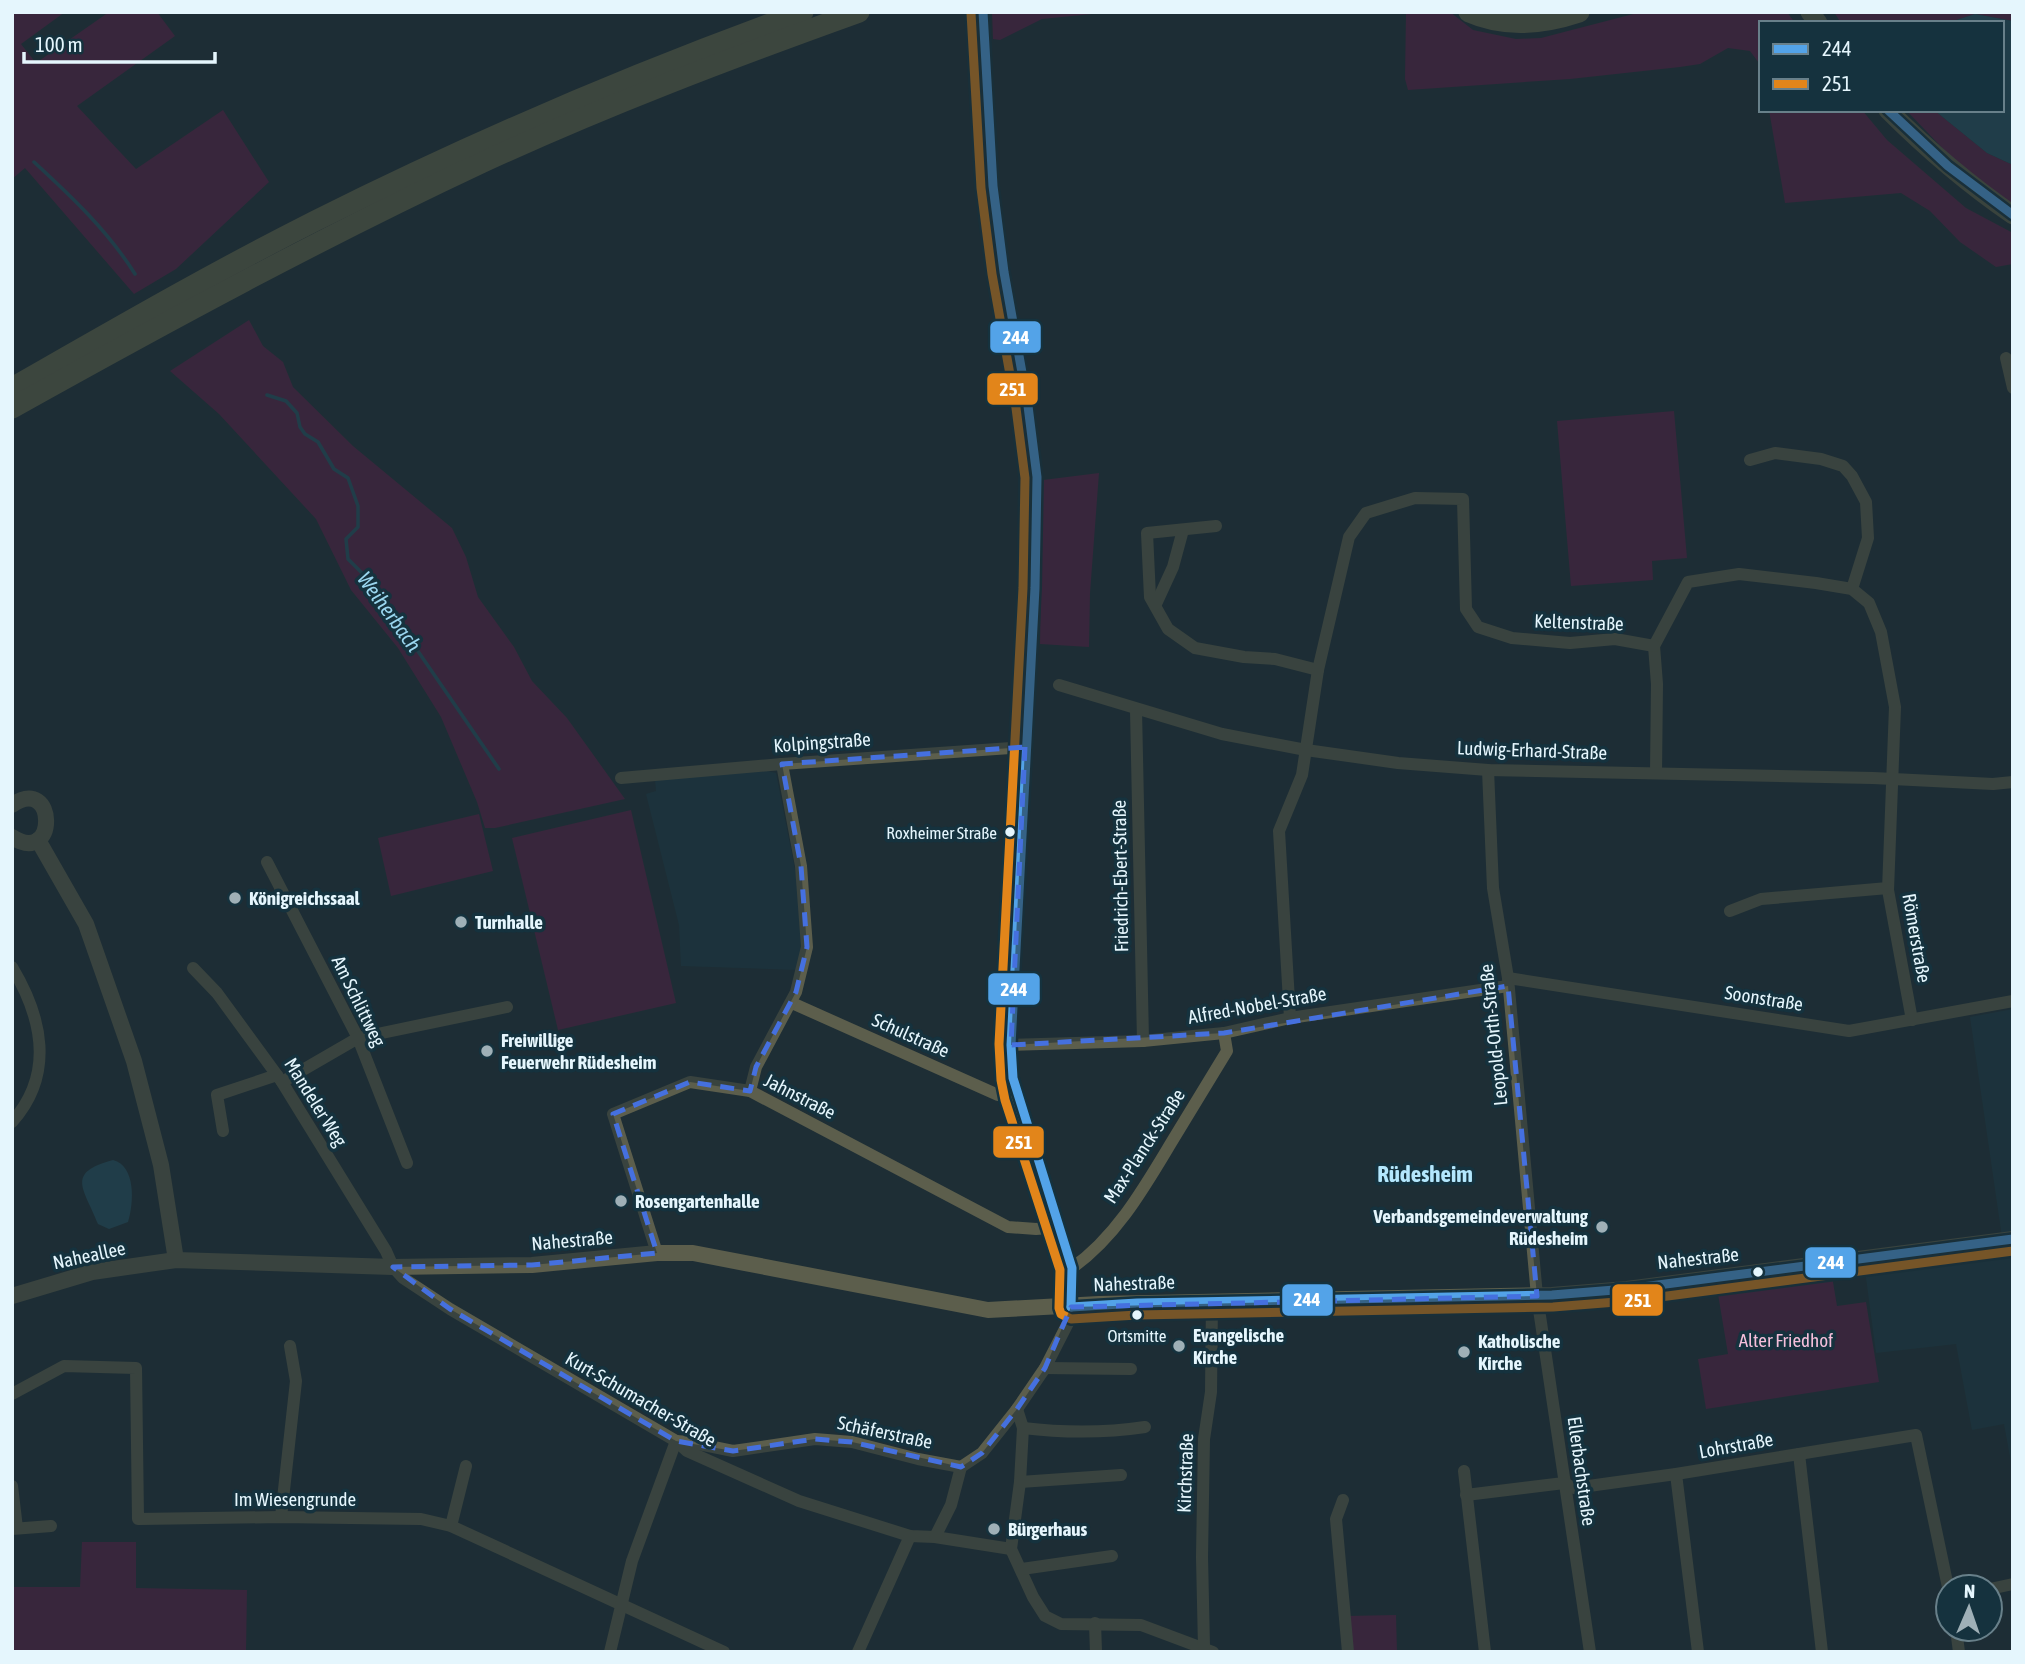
<svg xmlns="http://www.w3.org/2000/svg" width="2025" height="1664" font-family="'Asap Condensed',sans-serif">
  <style>
    .built { fill: #1b3945 }
    .green { fill: #591e45 }
    .water { fill: #255162 }
    .lines { fill: none; stroke-linecap: round; stroke-linejoin: round }
    .stream { stroke: #255162; stroke-width: 3.5 }
    .minor { stroke: #5c5e4c; stroke-width: 12 }
    .tertiary { stroke: #5c5e4c; stroke-width: 16 }
    .secondary { stroke: #5c5e48; stroke-width: 19 }
    .trunk { stroke: #63644a; stroke-width: 21 }
    .bus-1-casing { stroke: #15323e; stroke-width: 14 }
    .bus-2-casing { stroke: #15323e; stroke-width: 14 }
    .bus-1 { stroke: #53a3e8; stroke-width: 9 }
    .bus-2 { stroke: #e2851a; stroke-width: 9 }
    .marked { fill: none; stroke: #4570df; stroke-width: 5; stroke-dasharray: 14 9; stroke-linejoin: round }
    .bus-dot { fill: #e5f6fd; stroke: #15323e; stroke-width: 2.5 }
    .poi-dot { fill: #9fb0b7; stroke: #15323e; stroke-width: 2.5 }
    .labels { text-anchor: middle; stroke-width: 7; stroke-linejoin: round; paint-order: stroke }
    .bus-label { font-size: 17px; fill: #e5f6fd; stroke: #15323e; text-anchor: end }
    .street-label { font-size: 19px; fill: #e5f6fd; stroke: #15323e }
    .poi-label { font-size: 19px; font-weight: bold; fill: #e5f6fd; stroke: #15323e; text-anchor: start }
    .park-label { font-size: 19px; fill: #f5bfdb; stroke: #15323e }
    .water-label { font-size: 21px; font-style: italic; fill: #9ad6ef; stroke: #15323e }
    .quarter-label { font-size: 23px; font-weight: bold; fill: #b4e7fd; stroke: #15323e }
    .line-badge { stroke: #15323e; stroke-width: 2.5 }
    .badge-label { font-size: 19px; text-anchor: middle; font-weight: bold; fill: #fff }
  </style>
  <rect width="100%" height="100%" fill="#1e2e35"/>
  <!-- built -->
  <g class="built">
    <path d="M767,771L776,773L797,880L801,948L798,970L681,966L679,925L646,794L656,791L655,779Z"/>
    <path d="M2013,1009V1473L2004,1424L1972,1430L1956,1344L1876,1353L1865,1270L2004,1251L1970,1017Z"/>
  </g>
  <!-- green -->
  <g class="green">
    <path d="M12,12H65L21,44L36,63L109,12H157L175,36L77,106L136,169L223,110L269,182L176,269L134,294L25,168L12,179Z"/>
    <path d="M992,12H1112L1042,19L1000,40L993,39Z"/>
    <path d="M1406,12H1450L1473,30L1516,39L1541,38L1641,12H1787L1795,23H1761V71L1759,63L1750,51L1728,48L1700,64L1680,67L1570,79L1408,90L1405,79Z"/>
    <path d="M1834,12H2013V21L1975,14L1947,23H1841Z"/>
    <path d="M1769,110H1862L1887,140L1966,208L2013,233V264L1996,267L1960,242L1930,211L1901,193L1785,203Z"/>
    <path d="M1906,110H1934L1987,153L2013,165V206L1952,158Z"/>
    <path d="M249,320L263,346L283,362L293,387L353,446L452,528L466,557L478,597L514,647L532,681L567,718L625,799L495,828H485L477,802L441,717L398,648L351,590L316,519L219,414L170,371Z"/>
    <path d="M1674,411L1687,558L1652,561L1653,580L1571,586L1557,421Z"/>
    <path d="M1099,473L1090,593L1089,647L1040,644L1043,480Z"/>
    <path d="M631,810L676,1003L558,1030L512,838Z"/>
    <path d="M479,814L493,871L391,896L378,838Z"/>
    <path d="M1832,1276L1837,1306L1866,1302L1879,1382L1706,1409L1698,1359L1728,1354L1718,1294Z"/>
    <path d="M82,1542H136V1588L247,1590L246,1652H12V1587H80Z"/>
    <path d="M1396,1615L1397,1652H1348L1346,1616Z"/>
  </g>
  <!-- water -->
  <g class="water">
    <path d="M1975,14L2013,21V165L1987,153L1934,110H2002V23H1947Z"/>
    <path d="M113,1160C136,1166 134,1203 128,1222L109,1229L98,1224C84,1188 65,1173 113,1160Z"/>
  </g>
  <g class="lines">
    <!-- stream -->
    <g class="stream">
      <path d="M34,162C72,197 108,231 135,274"/>
      <path d="M267,395L286,401L297,413L300,427L305,434L318,442L334,469L348,478L358,506V527L346,539L348,559L369,580L499,769"/>
    </g>
    <!-- minor -->
    <g class="minor">
      <path d="M2006,358L2013,388"/>
      <path d="M1750,460L1775,453L1821,459L1843,466L1852,476L1866,502L1868,538L1852,589"/>
      <path d="M1216,526L1147,533L1150,597L1168,629L1195,648L1244,657L1275,659L1318,670"/>
      <path d="M1156,604L1173,567L1183,530"/>
      <path d="M1654,646L1688,582L1739,574L1816,583L1852,589L1869,603L1881,632L1895,707L1888,890L1912,1020"/>
      <path d="M1654,646L1657,684L1656,773"/>
      <path d="M1059,685L1222,734L1306,750L1398,763L1488,770L1873,778L1993,784L2013,782"/>
      <path d="M1136,710L1143,1041"/>
      <path d="M1488,770L1493,888L1508,978L1537,1296L1590,1652"/>
      <path d="M621,778L782,764L1025,747"/>
      <path d="M267,862L358,1038L407,1163"/>
      <path d="M1730,911L1761,899L1888,888"/>
      <path d="M12,967C42,1017 55,1074 12,1122"/>
      <path d="M193,968L217,993L282,1082L386,1251L393,1267L403,1278L450,1309L676,1441L687,1451L799,1501L910,1536L935,1537L1011,1549"/>
      <path d="M1508,978L1849,1031L2013,1001"/>
      <path d="M792,1003L998,1095L1017,1096"/>
      <path d="M1290,1018L1279,831L1302,775L1318,670L1349,537L1366,513L1415,498L1463,499L1466,609L1478,627L1512,638L1570,643L1615,639L1654,646"/>
      <path d="M1011,1045L1143,1041L1224,1033L1290,1018L1508,986"/>
      <path d="M282,1082L358,1038L507,1007"/>
      <path d="M750,1091L756,1067L796,992L807,947L801,866L782,764"/>
      <path d="M223,1131L217,1095L277,1075"/>
      <path d="M657,1253L613,1114L690,1082L750,1091L1008,1227L1036,1229L1059,1227"/>
      <path d="M1072,1268C1116,1237 1144,1188 1171,1143C1190,1112 1208,1082 1227,1051L1224,1033"/>
      <path d="M1045,1368L1131,1369"/>
      <path d="M12,1394L64,1366L136,1368L138,1519L281,1517L421,1519L451,1526L724,1652"/>
      <path d="M1017,1409L1023,1428L1020,1482L1011,1549L1033,1597L1045,1616L1061,1624L1141,1625L1213,1652"/>
      <path d="M1023,1428C1065,1433 1105,1433 1145,1427"/>
      <path d="M1799,1454L1822,1652"/>
      <path d="M1464,1471L1485,1652"/>
      <path d="M1676,1474L1698,1652"/>
      <path d="M1020,1482L1121,1475"/>
      <path d="M12,1486L17,1528"/>
      <path d="M1466,1495L1564,1483L1574,1488L1676,1474L1916,1435L1948,1587"/>
      <path d="M1343,1500L1336,1519L1348,1652"/>
      <path d="M281,1517L296,1381L290,1346"/>
      <path d="M451,1526L466,1466"/>
      <path d="M12,1529L51,1526"/>
      <path d="M935,1537L951,1505L961,1467L982,1453L1017,1409L1045,1368L1069,1321L1071,1307L1072,1268L1017,1096L1013,1078L1011,1045L1025,747L1035,588L1037,477L1028,406L1004,272L993,186L983,12"/>
      <path d="M1022,1569L1112,1556"/>
      <path d="M1990,1589L2013,1584"/>
      <path d="M1095,1623L1096,1652"/>
      <path d="M1956,1629L1959,1652"/>
      <path d="M1204,1647L1202,1557L1204,1439L1211,1392L1212,1301"/>
      <path d="M610,1652L632,1561L676,1441L689,1442L733,1451L815,1439L852,1442L918,1459L961,1467"/>
      <path d="M858,1652L910,1536"/>
    </g>
    <!-- tertiary -->
    <g class="tertiary">
      <path d="M12,805C57,774 58,867 12,837"/>
      <path d="M38,840L86,924L134,1061L161,1165L176,1260"/>
      <path d="M12,1296L92,1272L176,1260L393,1267L532,1265L657,1253H693L988,1310L1099,1304L1552,1295L1627,1289L2013,1239"/>
    </g>
    <!-- secondary -->
    <g class="secondary">
      <path d="M1810,12L1818,23"/>
      <path d="M1888,110C1927,149 1968,184 2013,215"/>
    </g>
    <!-- trunk -->
    <g class="trunk">
      <path d="M1469,12C1505,28 1543,24 1579,12"/>
      <path d="M12,388C112,331 212,273 315,221C473,142 636,72 803,12"/>
      <path d="M12,408C166,322 321,238 481,163C604,106 731,58 859,12"/>
    </g>
    <!-- bus-1 casing -->
    <g class="bus-1-casing">
      <g id="bus-1">
        <path d="M983,12L993,186L1004,272L1028,406L1037,477L1035,588L1011,1045L1013,1078L1072,1268L1071,1307"/>
        <path d="M1888,110L1948,166L2013,215"/>
        <path d="M1071,1307L1137,1303L1552,1295L1627,1289L2013,1239"/>
      </g>
    </g>
    <!-- bus-2 casing -->
    <g class="bus-2-casing">
      <path id="bus-2" d="M971,13L981,188L992,274L1016,408L1025,478L1023,588L999,1044L1001,1080L1005,1100L1060,1270L1059,1308L1061,1314L1071,1319L1137,1315L1553,1307L1629,1301L2013,1251"/>
    </g>
    <!-- bus-1 -->
    <use href="#bus-1" class="bus-1"/>
    <!-- bus-2 -->
    <use href="#bus-2" class="bus-2"/>
  </g>
  <!-- marked area -->
  <path d="M0 0H2025V1664H0ZM1025,747L1011,1045L1224,1033L1508,986L1537,1296L1071,1307L1045,1368L1017,1409L982,1453L961,1467L852,1442L815,1439L733,1451L676,1441L450,1309L393,1267L532,1265L657,1253L613,1114L690,1082L750,1091L756,1067L796,992L807,947L801,866L782,764Z" fill="#1e2e35" fill-opacity=".55" fill-rule="evenodd"/>
  <path class="marked" d="M1025,747L1011,1045L1224,1033L1508,986L1537,1296L1071,1307L1045,1368L1017,1409L982,1453L961,1467L852,1442L815,1439L733,1451L676,1441L450,1309L393,1267L532,1265L657,1253L613,1114L690,1082L750,1091L756,1067L796,992L807,947L801,866L782,764Z"/>
  <!-- markers -->
  <g class="bus-dot">
    <circle cx="1010" cy="832" r="6"/>
    <circle cx="1758" cy="1272" r="6"/>
    <circle cx="1137" cy="1315" r="6"/>
  </g>
  <g class="poi-dot">
    <circle cx="235" cy="898" r="7"/>
    <circle cx="461" cy="922" r="7"/>
    <circle cx="487" cy="1051" r="7"/>
    <circle cx="621" cy="1201" r="7"/>
    <circle cx="1602" cy="1227" r="7"/>
    <circle cx="1179" cy="1346" r="7"/>
    <circle cx="1464" cy="1352" r="7"/>
    <circle cx="994" cy="1529" r="7"/>
  </g>
  <g class="labels">
    <!-- bus labels -->
    <g class="bus-label">
      <text x="997" y="839">Roxheimer Straße</text>
      <text x="1137" y="1342" text-anchor="middle">Ortsmitte</text>
    </g>
    <!-- street labels -->
    <g class="street-label">
      <text transform="translate(1579 622) rotate(2)" y="7">Keltenstraße</text>
      <text transform="translate(822 742) rotate(-4)" y="7">Kolpingstraße</text>
      <text transform="translate(1532 750) rotate(2)" y="7">Ludwig-Erhard-Straße</text>
      <text transform="translate(1120 876) rotate(-91)" y="7">Friedrich-Ebert-Straße</text>
      <text transform="translate(1917 938) rotate(80)" y="7">Römerstraße</text>
      <text transform="translate(1764 998) rotate(9)" y="7">Soonstraße</text>
      <text transform="translate(359 1001) rotate(64)" y="7">Am Schlittweg</text>
      <text transform="translate(1257 1005) rotate(-10)" y="7">Alfred-Nobel-Straße</text>
      <text transform="translate(911 1035) rotate(24)" y="7">Schulstraße</text>
      <text transform="translate(1493 1035) rotate(-96)" y="7">Leopold-Orth-Straße</text>
      <text transform="translate(800 1096) rotate(27)" y="7">Jahnstraße</text>
      <text transform="translate(316 1102) rotate(58)" y="7">Mandeler Weg</text>
      <text transform="translate(1144 1146) rotate(-57)" y="7">Max-Planck-Straße</text>
      <text transform="translate(572 1240) rotate(-5)" y="7">Nahestraße</text>
      <text transform="translate(89 1255) rotate(-12)" y="7">Naheallee</text>
      <text transform="translate(1698 1258) rotate(-6)" y="7">Nahestraße</text>
      <text transform="translate(1134 1283) rotate(-2)" y="7">Nahestraße</text>
      <text transform="translate(641 1399) rotate(30)" y="7">Kurt-Schumacher-Straße</text>
      <text transform="translate(885 1432) rotate(12)" y="7">Schäferstraße</text>
      <text transform="translate(1736 1445) rotate(-10)" y="7">Lohrstraße</text>
      <text transform="translate(1582 1471) rotate(82)" y="7">Ellerbachstraße</text>
      <text transform="translate(1185 1473) rotate(-88)" y="7">Kirchstraße</text>
      <text x="295" y="1506">Im Wiesengrunde</text>
    </g>
    <!-- poi labels -->
    <g class="poi-label">
      <text x="249" y="905">Königreichssaal</text>
      <text x="475" y="929">Turnhalle</text>
      <text x="501" y="1047">Freiwillige<tspan x="501" dy="22">Feuerwehr Rüdesheim</tspan></text>
      <text x="635" y="1208">Rosengartenhalle</text>
      <text x="1588" y="1223" text-anchor="end">Verbandsgemeindeverwaltung<tspan x="1588" dy="22">Rüdesheim</tspan></text>
      <text x="1193" y="1342">Evangelische<tspan x="1193" dy="22">Kirche</tspan></text>
      <text x="1478" y="1348">Katholische<tspan x="1478" dy="22">Kirche</tspan></text>
      <text x="1008" y="1536">Bürgerhaus</text>
    </g>
    <!-- park labels -->
    <g class="park-label">
      <text x="1786" y="1347">Alter Friedhof</text>
    </g>
    <!-- water labels -->
    <g class="water-label">
      <text transform="translate(389 612) rotate(54)" y="7">Weiherbach</text>
    </g>
    <!-- quarter labels -->
    <g class="quarter-label">
      <text x="1425" y="1182">Rüdesheim</text>
    </g>
  </g>
  <g class="line-badge">
    <rect x="989" y="320" width="53" height="34" rx="7" fill="#53a3e8"/>
    <rect x="986" y="372" width="53" height="34" rx="7" fill="#e2851a"/>
    <rect x="987" y="972" width="54" height="34" rx="7" fill="#53a3e8"/>
    <rect x="992" y="1125" width="53" height="34" rx="7" fill="#e2851a"/>
    <rect x="1804" y="1246" width="53" height="33" rx="7" fill="#53a3e8"/>
    <rect x="1281" y="1283" width="53" height="34" rx="7" fill="#53a3e8"/>
    <rect x="1611" y="1283" width="53" height="34" rx="7" fill="#e2851a"/>
  </g>
  <g class="badge-label">
    <text x="1016" y="344">244</text>
    <text x="1013" y="396">251</text>
    <text x="1014" y="996">244</text>
    <text x="1019" y="1149">251</text>
    <text x="1831" y="1269">244</text>
    <text x="1307" y="1306">244</text>
    <text x="1638" y="1307">251</text>
  </g>
  <!-- border -->
  <rect width="2025" height="1664" fill="none" stroke="#e5f6fd" stroke-width="28"/>
  <!-- legend -->
  <rect x="1759" y="21" width="245" height="91" fill="#15323e" stroke="#68808a" stroke-width="2"/>
  <rect x="1773" y="44" width="35" height="10" fill="#53a3e8" stroke="#68808a" stroke-width="2"/>
  <text x="1822" y="56" font-size="21" fill="#e5f6fd">244</text>
  <rect x="1773" y="79" width="35" height="10" fill="#e2851a" stroke="#68808a" stroke-width="2"/>
  <text x="1822" y="91" font-size="21" fill="#e5f6fd">251</text>
  <!-- north arrow -->
  <g transform="translate(1969 1608) rotate(2)"><circle r="33" fill="#15323e" stroke="#68808a" stroke-width="2"/>
  <path d="M0-5L12 26L0 18L-12 26Z" fill="#9fb0b7"/>
  <text y="-10" font-size="19" font-weight="bold" text-anchor="middle" fill="#e5f6fd">N</text>
  </g>
  <!-- scale -->
  <path d="M24 52v10h191v-10" fill="none" stroke="#e5f6fd" stroke-width="3.5"/>
  <text x="35" y="52" font-size="21" fill="#e5f6fd" stroke="#15323e" stroke-width="5" paint-order="stroke">100 m</text>
</svg>
